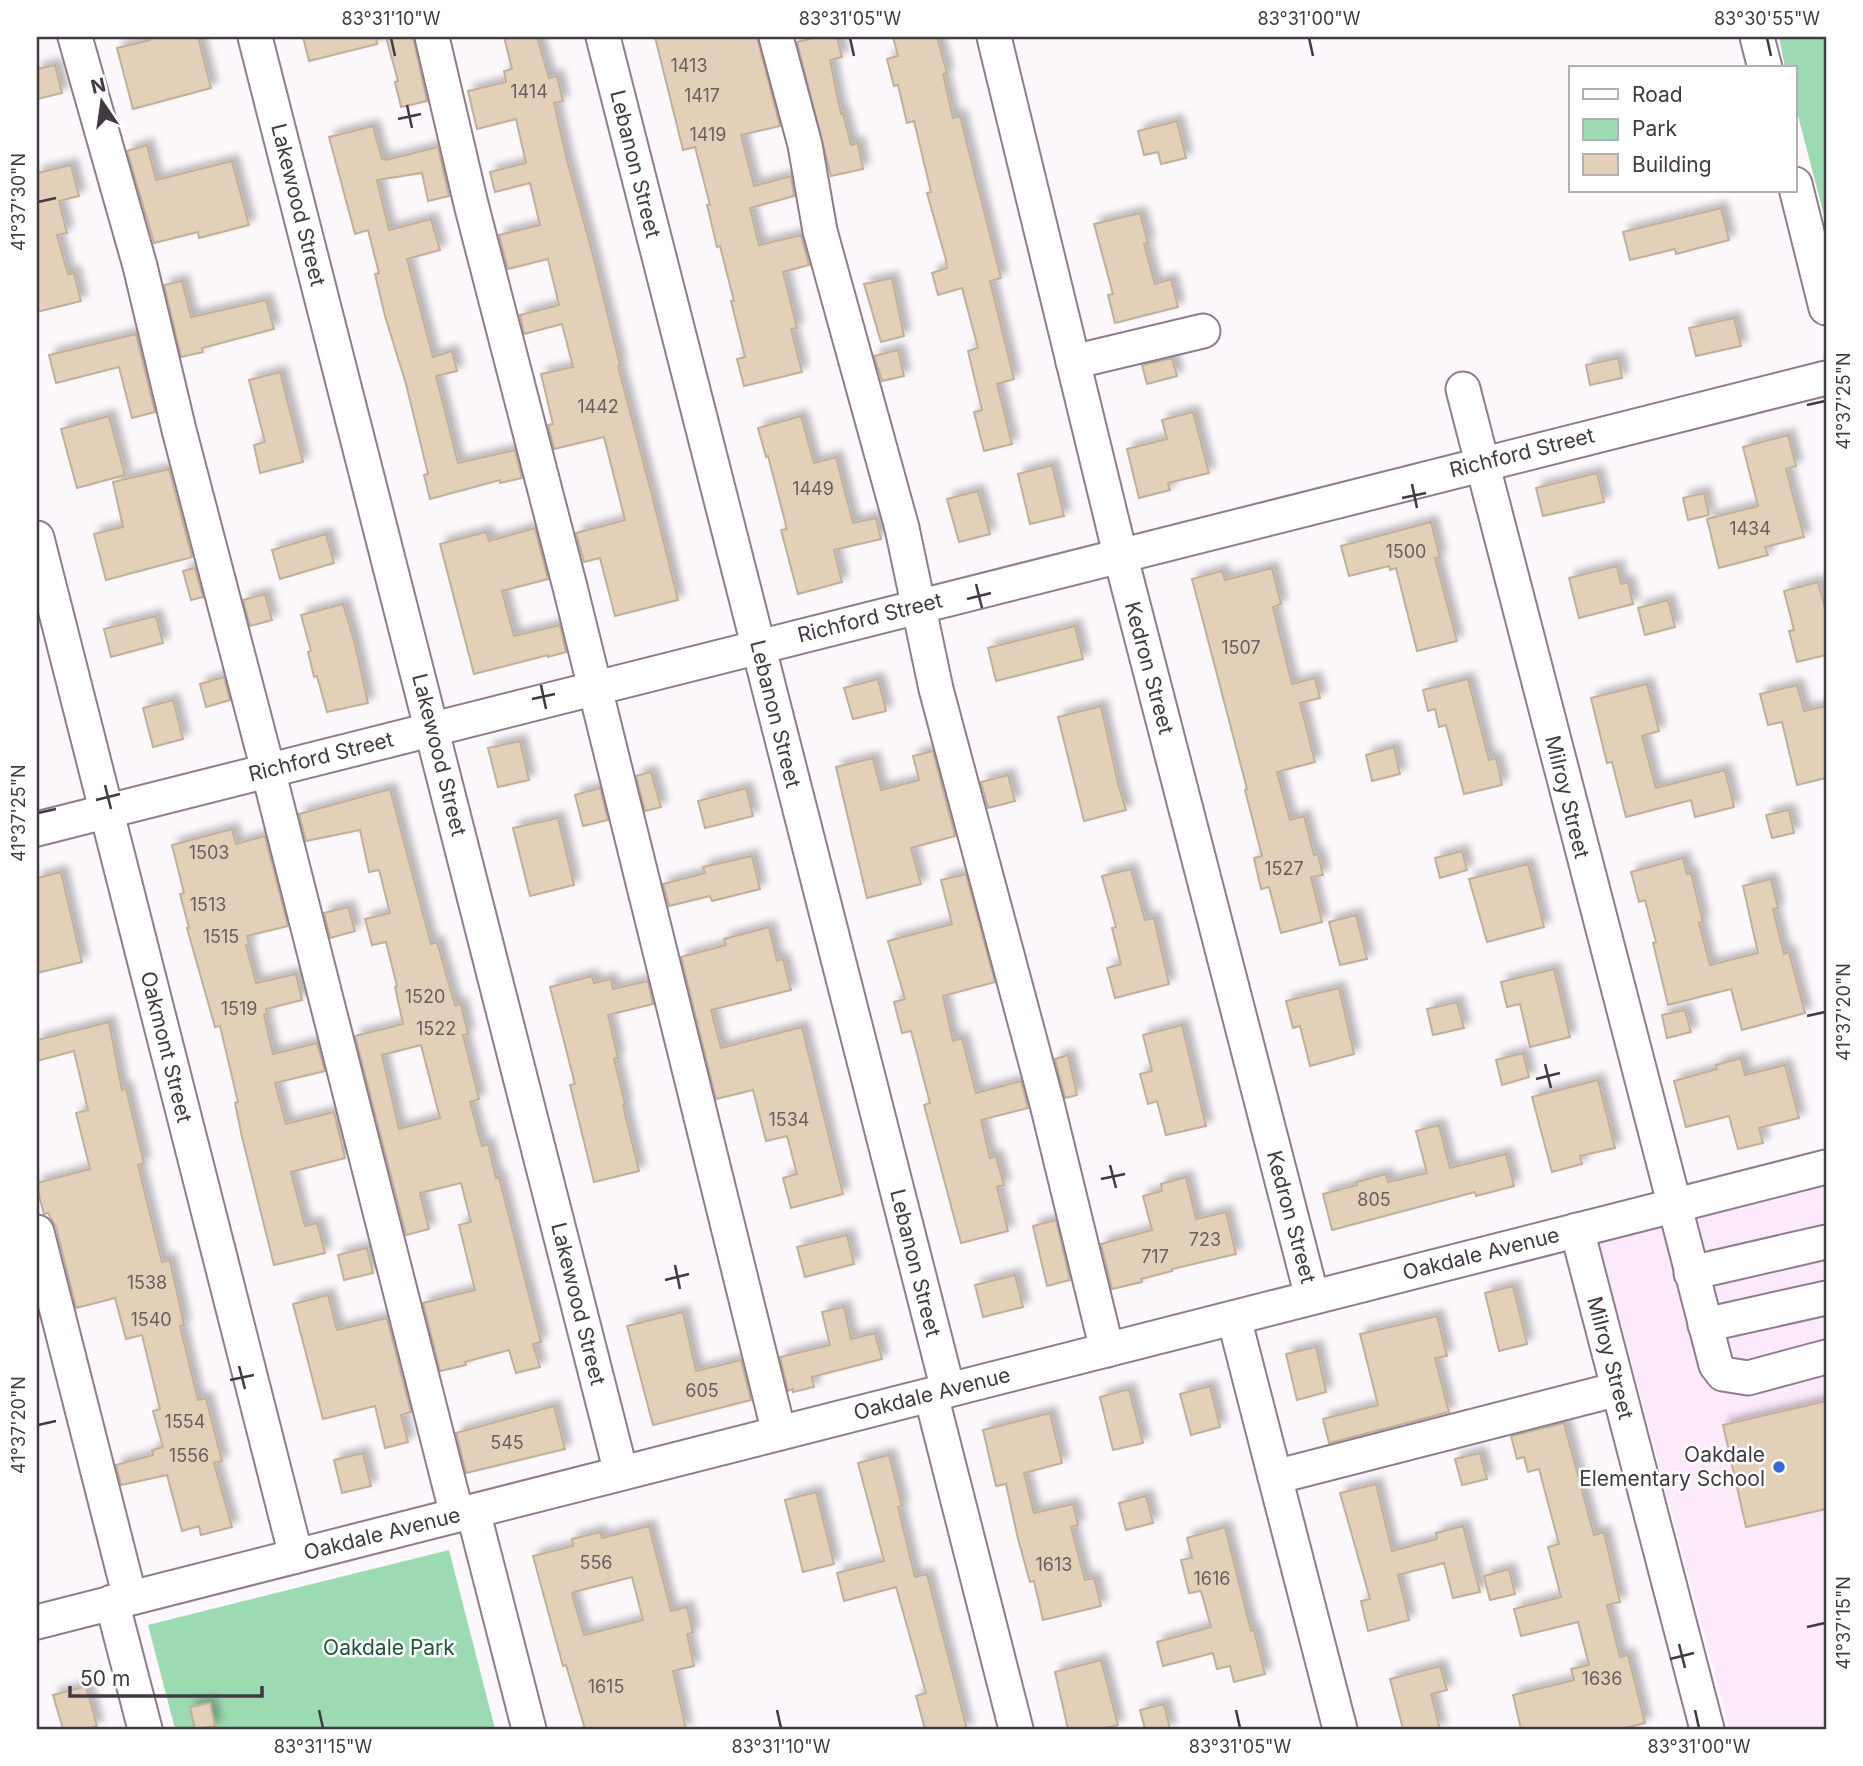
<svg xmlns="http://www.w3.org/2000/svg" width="1863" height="1766" font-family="Inter,sans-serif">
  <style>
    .built { fill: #fceafb }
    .green { fill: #9cdab2 }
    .building { fill: #e2d0b8; stroke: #c1af98; stroke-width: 2; fill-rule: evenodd; filter: url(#shadow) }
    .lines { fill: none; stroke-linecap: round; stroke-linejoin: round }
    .minor-casing { stroke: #907b8f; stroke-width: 37 }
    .minor { stroke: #fff; stroke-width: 33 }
    .ticks { fill: none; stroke: #423942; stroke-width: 2.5 }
    .poi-dot { fill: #366bda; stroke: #fff; stroke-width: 2.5 }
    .labels { text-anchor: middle; stroke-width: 5; stroke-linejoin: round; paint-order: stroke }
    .number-label { font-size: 18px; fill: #6a5f60 }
    .street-label { font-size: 21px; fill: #423942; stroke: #fff }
    .poi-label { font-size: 21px; fill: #423942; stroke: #fff; text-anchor: end }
    .park-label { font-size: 21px; fill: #1f5738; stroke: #fff }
    .neatline { fill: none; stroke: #423942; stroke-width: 2.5 }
    .ticks-label { font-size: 18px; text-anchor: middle; fill: #423942 }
  </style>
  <defs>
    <filter id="shadow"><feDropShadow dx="6" dy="-6" stdDeviation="3.5" flood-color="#0004"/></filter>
  </defs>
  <rect width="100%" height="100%" fill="#fcf8fc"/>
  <!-- built -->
  <path class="built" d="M1826,1182V1729H1730L1598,1238Z"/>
  <!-- green -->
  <g class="green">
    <path d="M1779,37H1826V223L1795,104V68H1785Z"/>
    <path d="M449,1550L495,1729H175L148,1625Z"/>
  </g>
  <!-- building -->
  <g class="building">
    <path d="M149,37H198L211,88L133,109L117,48L150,40Z"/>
    <path d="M303,37H376L377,44L309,61Z"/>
    <path d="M386,37H413L427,101L401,107L395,82L398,81Z"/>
    <path d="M504,37H537L549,78L557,76L563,101L554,103L567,160L593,255L620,365L618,366L652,495L678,600L615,616L600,558L584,562L576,533L625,520L604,437L554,449L548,425L553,424L541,374L573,367L562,324L524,334L520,315L559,305L548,259L508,269L505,259L499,235L540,225L530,183L495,192L490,172L526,163L516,119L477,129L468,91L506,82L504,71L512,69Z"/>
    <path d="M655,37H757L780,126L741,135L754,186L791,176L794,196L750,208L759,245L801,235L809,265L783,272L797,328L791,329L802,372L744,386L737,359L745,357L731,301H734L720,246L717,247L707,205H710L695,147L683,150Z"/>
    <path d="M818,37H837L842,57L830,60L841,114L843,113L851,145L858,143L863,169L831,176L797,42Z"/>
    <path d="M893,37H937L947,73L943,74L953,118L960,116L1001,278L990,281L1014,379L997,384L1012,444L984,451L974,412L982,410L968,351L978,348L962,288L938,295L932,273L947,268L946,260L927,193L931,192L914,121L907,123L898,85L894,86L887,59L898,56Z"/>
    <path d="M55,65L62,93L37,99V69Z"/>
    <path d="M1177,121L1186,158L1161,164L1158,152L1144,155L1138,131Z"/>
    <path d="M373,126L382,159L386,158V160L438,147L449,196L428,201L422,173L377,180L389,230L431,219L440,250L407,259L433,357L452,351L457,371L436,376L458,463L515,450L522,478L500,483V480L430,499L424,475L428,474L406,384L385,316L375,274L379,273L368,230L355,234L329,137Z"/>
    <path d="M147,145L156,180L232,161L249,225L199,238L198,232L154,243L127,151Z"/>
    <path d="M71,165L79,196L59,201L67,233L57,235L68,274L74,273L81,301L37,312V173Z"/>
    <path d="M1721,208L1729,240L1676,254L1675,249L1630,260L1623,232Z"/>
    <path d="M1140,213L1148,243L1144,244L1155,284L1171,279L1178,307L1115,323L1108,295L1113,294L1094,224Z"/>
    <path d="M892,278L904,336L881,342L864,284Z"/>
    <path d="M182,281L191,317L266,300L274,329L202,348L203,352L181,357L164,285Z"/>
    <path d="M1734,318L1741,346L1696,356L1689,328Z"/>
    <path d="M136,334L155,412L132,418L119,367L56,383L49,355Z"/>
    <path d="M898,350L904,376L882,381L874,356Z"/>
    <path d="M1172,358L1177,376L1147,384L1142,365Z"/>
    <path d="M1618,358L1622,378L1590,385L1586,365Z"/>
    <path d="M280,372L303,462L260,473L254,445L265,442L249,380Z"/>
    <path d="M1193,412L1209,473L1168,483L1170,490L1139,498L1127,449L1167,439L1162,420Z"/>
    <path d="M109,416L125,475L77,488L61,429Z"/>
    <path d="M801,416L814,463L836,457L853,523L876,518L881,539L834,550L842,582L798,594L781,530L787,529L768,456L766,457L758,428Z"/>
    <path d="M1788,435L1796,466L1786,469L1804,537L1765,547L1768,555L1719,568L1707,519L1758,506L1743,447Z"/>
    <path d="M1052,465L1064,516L1030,524L1018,474Z"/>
    <path d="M169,469L192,557L106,580L94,534L123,527L113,482Z"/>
    <path d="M1597,473L1604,502L1543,516L1536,488Z"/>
    <path d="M978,491L990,534L959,542L947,499Z"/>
    <path d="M1704,493L1709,515L1688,520L1683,498Z"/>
    <path d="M1431,522L1440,557L1435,558L1457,641L1417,651L1396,568L1390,570L1389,566L1349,576L1341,546Z"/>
    <path d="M535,528L548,579L502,591L514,636L560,625L566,652L548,657V655L474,674L440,544L486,532L489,541Z"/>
    <path d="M326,534L334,563L280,579L272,550Z"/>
    <path d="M1617,566L1621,584L1628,582L1633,604L1579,618L1569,578Z"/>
    <path d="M195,568L203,597L191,600L183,571Z"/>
    <path d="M1272,568L1281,604L1273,607L1292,684L1315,678L1320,698L1300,703L1315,762L1277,772L1290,820L1304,816L1314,855L1318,854L1323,875L1311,877L1322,922L1281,933L1269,887L1261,889L1254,858L1262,856L1245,790L1247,789L1192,579L1222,571L1225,580Z"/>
    <path d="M1818,582L1826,611V655L1797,662L1789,631L1794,630L1784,591Z"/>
    <path d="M265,594L272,620L250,626L243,600Z"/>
    <path d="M1668,600L1675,627L1645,635L1638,608Z"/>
    <path d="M343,604L354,640L368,703L327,712L317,676L314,677L308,652L311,651L301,615Z"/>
    <path d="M156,616L163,643L111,657L104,629Z"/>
    <path d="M1075,626L1083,659L996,681L988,648Z"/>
    <path d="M224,677L230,700L206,707L200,684Z"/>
    <path d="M878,679L886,711L853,719L844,688Z"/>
    <path d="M1468,679L1489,760L1496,758L1502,785L1464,794L1446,725L1439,727L1435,709L1428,711L1423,690Z"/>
    <path d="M1647,684L1659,731L1642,736L1656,788L1725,770L1734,807L1695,817L1691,800L1626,817L1612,762L1607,763L1591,698Z"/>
    <path d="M1797,685L1804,711L1826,706V778L1797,785L1782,722L1768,725L1760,694Z"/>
    <path d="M173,700L183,739L153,747L143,708Z"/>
    <path d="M1101,706L1118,783L1126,810L1084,821L1058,717Z"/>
    <path d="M520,741L529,780L498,787L488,748Z"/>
    <path d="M1394,747L1400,774L1372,781L1366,755Z"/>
    <path d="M933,751L955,836L911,848L921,884L867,898L836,767L873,758L881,790L919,780L913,756Z"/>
    <path d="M651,772L661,807L645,811L636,776Z"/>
    <path d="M1008,775L1015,801L988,808L981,782Z"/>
    <path d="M600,788L608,820L583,826L575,795Z"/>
    <path d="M746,788L753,816L705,828L698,801Z"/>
    <path d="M390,789L431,944L437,942L455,1005L461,1004L468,1034L463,1035L479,1099L470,1102L482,1146L488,1144L496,1178L499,1177L541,1342L533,1344L540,1367L516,1373L509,1350L465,1362L466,1365L440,1371L423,1303L475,1290L459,1225L471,1222L461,1183L420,1193L429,1229L406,1235L355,1036L403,1024L395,987L397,986L386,942L372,945L365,919L390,913L379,870L369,872L360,830L306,841L299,814ZM421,1045L440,1118L399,1129L382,1055Z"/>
    <path d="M1789,810L1794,833L1772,838L1766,815Z"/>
    <path d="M558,818L574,885L530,896L513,828Z"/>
    <path d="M232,829L236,844L265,836L288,926L247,936L249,944L246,945L256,983L296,974L302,1000L266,1009L267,1014L264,1015L273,1054L317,1043L325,1071L275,1083L286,1124L334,1112L345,1158L291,1172L305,1226L317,1223L325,1253L274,1265L242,1137L235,1103L238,1102L220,1026L215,1027L187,928H189L180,894L184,893L172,845Z"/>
    <path d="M1462,851L1467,870L1440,878L1435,858Z"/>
    <path d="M752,856L760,889L712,901L710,896L669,906L663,884L705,873L703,867Z"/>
    <path d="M1683,858L1687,874L1691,873L1703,922L1699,923L1710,965L1758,953L1743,886L1771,879L1778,908L1773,909L1784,954L1789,952L1805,1013L1742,1030L1731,989L1668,1005L1653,943L1656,942L1645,900L1639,902L1631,872Z"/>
    <path d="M1528,864L1544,927L1487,942L1469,879Z"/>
    <path d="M1131,869L1145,920L1154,918L1169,984L1115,998L1107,968L1121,964L1112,928L1116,927L1102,876Z"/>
    <path d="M61,872L82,962L37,973V878Z"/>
    <path d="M966,874L995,982L943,996L953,1041L962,1038L976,1093L1021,1081L1028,1108L981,1120L990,1158L996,1156L1004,1185L997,1187L1008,1231L961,1243L924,1105L930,1103L911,1031L902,1033L894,1002L905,999L888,941L952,924L941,880Z"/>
    <path d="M348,907L355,931L330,938L324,913Z"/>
    <path d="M1356,915L1367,959L1340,965L1329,922Z"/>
    <path d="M769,927L777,961L783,959L791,990L711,1010L721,1048L802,1027L843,1194L791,1208L783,1178L797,1174L787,1136L766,1141L753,1090L716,1099L681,957L726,945L724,939Z"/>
    <path d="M1554,969L1570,1037L1530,1047L1520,1004L1507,1007L1501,982Z"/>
    <path d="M592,976L594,983L611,979L613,989L648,981L653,1004L608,1015L618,1058L614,1059L625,1104L623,1105L639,1171L594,1182L570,1085L575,1084L550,987Z"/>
    <path d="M1339,988L1354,1054L1310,1066L1300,1026L1293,1028L1286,1001Z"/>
    <path d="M1457,1002L1464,1028L1433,1035L1427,1009Z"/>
    <path d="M1685,1010L1691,1032L1667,1038L1662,1015Z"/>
    <path d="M109,1022L122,1090L126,1088L144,1163L138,1165L162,1262L170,1260L184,1325L180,1326L198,1400L206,1398L222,1461L214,1463L232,1527L201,1535L199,1526L182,1531L167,1475L121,1485L116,1465L153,1455L152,1450L163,1447L153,1411L160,1409L142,1335L126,1339L115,1298L76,1308L56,1227L48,1213L44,1214L37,1188V1183L90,1169L76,1113L88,1110L74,1051L37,1061V1040Z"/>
    <path d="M1182,1025L1206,1126L1166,1135L1157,1101L1148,1104L1140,1074L1152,1071L1143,1035Z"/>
    <path d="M1523,1053L1529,1077L1502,1085L1496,1060Z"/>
    <path d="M1068,1055L1077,1095L1065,1098L1055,1059Z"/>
    <path d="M1741,1058L1745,1075L1785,1065L1799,1118L1759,1128L1763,1143L1738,1149L1729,1116L1686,1127L1674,1081L1717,1069L1716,1065Z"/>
    <path d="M1598,1080L1615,1148L1580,1156L1582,1164L1552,1172L1532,1097Z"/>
    <path d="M1439,1125L1450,1168L1506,1154L1514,1186L1476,1196L1475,1192L1332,1230L1323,1194L1357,1185L1356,1182L1386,1174L1388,1182L1427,1173L1416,1131Z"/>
    <path d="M1186,1177L1196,1219L1226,1212L1236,1254L1172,1269V1271L1141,1279L1142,1282L1112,1289L1101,1244L1152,1230L1143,1196L1162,1191L1161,1184Z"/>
    <path d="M1056,1220L1070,1280L1047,1286L1033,1226Z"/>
    <path d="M847,1235L854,1264L805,1277L797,1247Z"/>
    <path d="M367,1248L373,1273L344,1280L338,1255Z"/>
    <path d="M1015,1275L1023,1307L983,1317L975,1285Z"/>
    <path d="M1513,1286L1527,1344L1499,1351L1485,1293Z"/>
    <path d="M328,1295L337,1330L387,1318L411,1412L401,1415L408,1442L385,1448L375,1406L323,1419L293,1304Z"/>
    <path d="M844,1307L851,1339L875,1333L882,1359L812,1377L814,1387L793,1392V1389L788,1391L780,1357L830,1345L822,1312Z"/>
    <path d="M683,1312L696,1371L741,1360L751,1400L653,1425L627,1326Z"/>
    <path d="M1437,1316L1447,1356L1435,1358L1449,1412L1329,1443L1323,1419L1378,1405L1360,1334Z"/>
    <path d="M1316,1347L1326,1392L1297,1400L1286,1354Z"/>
    <path d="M1210,1386L1220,1427L1191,1435L1180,1394Z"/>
    <path d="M1129,1389L1143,1443L1113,1450L1100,1397Z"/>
    <path d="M1826,1401V1509L1746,1527L1723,1425Z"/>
    <path d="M554,1406L565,1449L466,1473L456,1433Z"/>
    <path d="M1050,1413L1062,1463L1024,1473L1034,1513L1073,1504L1078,1525L1071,1527L1085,1580L1094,1578L1101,1606L1043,1620L1034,1581L1030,1582L1018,1539L1006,1484L996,1486L983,1430Z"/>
    <path d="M1564,1423L1594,1535L1604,1532L1620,1602L1607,1605L1620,1657L1628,1655L1645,1723L1622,1729H1521L1513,1695L1574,1680L1571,1669L1589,1665L1578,1622L1521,1636L1514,1609L1561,1597L1548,1547L1559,1544L1539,1469L1528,1472L1524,1457L1517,1459L1511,1436Z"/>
    <path d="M363,1453L371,1486L342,1493L334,1460Z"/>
    <path d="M1480,1453L1487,1479L1462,1485L1455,1459Z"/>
    <path d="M889,1455L902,1506L898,1507L915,1577L927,1574L967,1729H925L916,1696L926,1693L896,1587L844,1601L837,1573L884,1561L858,1463Z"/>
    <path d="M1376,1484L1392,1551L1437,1539L1436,1533L1463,1526L1480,1592L1453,1598L1444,1563L1398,1575L1409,1620L1368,1631L1361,1601L1370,1599L1340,1493Z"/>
    <path d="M816,1492L834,1564L803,1572L785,1500Z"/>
    <path d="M1146,1496L1153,1523L1126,1530L1119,1503Z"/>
    <path d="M649,1526L671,1611L687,1607L693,1633L687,1634L694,1666L673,1671L686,1729H585L566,1665L563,1666L533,1556L573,1546L572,1539L600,1532L602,1538ZM632,1577L643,1620L584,1635L572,1594L574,1592Z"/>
    <path d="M1225,1527L1251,1631L1254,1630L1265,1674L1234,1682L1230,1666L1217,1669L1213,1653L1163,1666L1157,1642L1211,1627L1201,1591L1189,1593L1181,1560L1192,1558L1187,1538Z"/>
    <path d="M1509,1569L1515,1594L1490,1600L1484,1576Z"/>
    <path d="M1101,1660L1118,1725L1102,1729H1068L1055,1672Z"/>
    <path d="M1440,1666L1447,1690L1431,1694L1440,1729H1403L1390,1679Z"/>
    <path d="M86,1686L97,1726L85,1729H63L53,1695Z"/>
    <path d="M210,1703L215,1726L195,1729L190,1707Z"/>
    <path d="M1164,1704L1170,1729H1145L1140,1710Z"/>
  </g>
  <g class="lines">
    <!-- minor casing -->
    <g class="minor-casing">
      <g id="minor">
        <path d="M75,37L140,266L179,430L268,770L457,1515"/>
        <path d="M255,37L621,1473"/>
        <path d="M432,37L471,204L570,587L779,1433"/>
        <path d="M603,37L948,1390"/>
        <path d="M776,37L805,145L820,231L902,528L936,689L1047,1104L1107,1350"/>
        <path d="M994,37L1120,554L1312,1297"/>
        <path d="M1757,37L1765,68"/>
        <path d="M1795,184L1826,308"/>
        <path d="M1073,362L1203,331"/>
        <path d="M1463,389L1716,1365L1723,1374L1748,1378L1826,1357"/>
        <path d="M37,538L296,1556"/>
        <path d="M37,829L1826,378"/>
        <path d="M1577,1230L1707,1729"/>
        <path d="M37,1232L130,1598"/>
        <path d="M1691,1273L1826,1242"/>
        <path d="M1234,1318L1340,1729"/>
        <path d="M1705,1325L1826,1298"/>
        <path d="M931,1395L1016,1729"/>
        <path d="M1275,1477L1618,1389"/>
        <path d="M473,1511L529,1729"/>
        <path d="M112,1602L145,1729"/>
        <path d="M37,1622L1826,1167"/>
      </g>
    </g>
    <!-- minor -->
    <use href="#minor" class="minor"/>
  </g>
  <!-- ticks -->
  <path class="ticks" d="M391,38L395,56M850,38L854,56M1309,38L1313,56M1767,38L1771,56M407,105L412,128M398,119L421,114M38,202L56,198M1807,405L1825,401M1412,484L1417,508M1402,498L1426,493M976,584L982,608M967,599L991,593M541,685L546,709M532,699L555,694M105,785L111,809M96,800L120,794M38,813L56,809M1807,1016L1825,1012M1545,1064L1551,1088M1536,1079L1560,1073M1110,1165L1116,1188M1101,1179L1125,1174M675,1265L680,1289M665,1280L689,1274M239,1366L245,1389M230,1380L254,1375M38,1425L56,1421M1807,1627L1825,1623M1679,1644L1685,1668M1670,1659L1694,1653M319,1710L323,1728M777,1710L781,1728M1236,1710L1240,1728M1695,1710L1699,1728"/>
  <!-- markers -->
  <circle class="poi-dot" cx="1779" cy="1467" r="7"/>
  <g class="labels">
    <!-- number labels -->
    <g class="number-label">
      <text x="689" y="72">1413</text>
      <text x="529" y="98">1414</text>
      <text x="702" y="102">1417</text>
      <text x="708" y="141">1419</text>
      <text x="598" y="413">1442</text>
      <text x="813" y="495">1449</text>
      <text x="1750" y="535">1434</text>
      <text x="1406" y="558">1500</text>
      <text x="1241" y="654">1507</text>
      <text x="209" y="859">1503</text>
      <text x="1284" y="875">1527</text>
      <text x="208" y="911">1513</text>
      <text x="221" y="943">1515</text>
      <text x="425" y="1003">1520</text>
      <text x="239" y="1015">1519</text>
      <text x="436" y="1035">1522</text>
      <text x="789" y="1126">1534</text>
      <text x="1374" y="1206">805</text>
      <text x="1205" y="1246">723</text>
      <text x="1155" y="1263">717</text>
      <text x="147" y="1289">1538</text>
      <text x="151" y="1326">1540</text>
      <text x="702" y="1397">605</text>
      <text x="185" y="1428">1554</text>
      <text x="507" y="1449">545</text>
      <text x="189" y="1462">1556</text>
      <text x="596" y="1569">556</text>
      <text x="1054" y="1571">1613</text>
      <text x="1212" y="1585">1616</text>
      <text x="1602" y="1685">1636</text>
      <text x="606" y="1693">1615</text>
    </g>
    <!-- street labels -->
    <g class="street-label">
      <text transform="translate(635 164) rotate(76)" y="7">Lebanon Street</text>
      <text transform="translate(298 205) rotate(76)" y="7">Lakewood Street</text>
      <text transform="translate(1522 453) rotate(-14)" y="7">Richford Street</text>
      <text transform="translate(870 618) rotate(-14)" y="7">Richford Street</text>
      <text transform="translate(1149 668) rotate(75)" y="7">Kedron Street</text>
      <text transform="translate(775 714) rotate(76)" y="7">Lebanon Street</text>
      <text transform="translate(439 755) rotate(76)" y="7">Lakewood Street</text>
      <text transform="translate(321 757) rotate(-14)" y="7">Richford Street</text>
      <text transform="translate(1567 797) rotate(76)" y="7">Milroy Street</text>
      <text transform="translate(166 1047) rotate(76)" y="7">Oakmont Street</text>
      <text transform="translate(1291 1217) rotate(75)" y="7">Kedron Street</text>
      <text transform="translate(1481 1254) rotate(-14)" y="7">Oakdale Avenue</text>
      <text transform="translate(915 1263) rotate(76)" y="7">Lebanon Street</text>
      <text transform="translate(578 1304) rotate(76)" y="7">Lakewood Street</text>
      <text transform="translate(1610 1358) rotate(75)" y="7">Milroy Street</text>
      <text transform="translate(932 1394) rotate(-14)" y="7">Oakdale Avenue</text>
      <text transform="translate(382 1534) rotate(-14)" y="7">Oakdale Avenue</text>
    </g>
    <!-- poi labels -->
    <g class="poi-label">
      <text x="1765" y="1462">Oakdale<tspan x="1765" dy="24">Elementary School</tspan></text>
    </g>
    <!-- park labels -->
    <g class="park-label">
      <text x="389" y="1655">Oakdale Park</text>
    </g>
  </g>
  <!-- border -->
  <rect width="1863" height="1766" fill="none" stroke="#ffffff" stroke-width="77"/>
  <!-- legend -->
  <rect x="1569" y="66" width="228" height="126" fill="#ffffff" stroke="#b3b0b3" stroke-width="2"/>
  <rect x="1583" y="89" width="35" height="10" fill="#ffffff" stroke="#b3b0b3" stroke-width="2"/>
  <text x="1632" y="102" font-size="21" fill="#423942">Road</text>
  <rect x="1583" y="119" width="35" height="21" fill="#9cdab2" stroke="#b3b0b3" stroke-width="2"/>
  <text x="1632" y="136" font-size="21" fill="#423942">Park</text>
  <rect x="1583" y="154" width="35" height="21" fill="#e2d0b8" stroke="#b3b0b3" stroke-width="2"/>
  <text x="1632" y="172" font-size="21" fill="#423942">Building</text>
  <!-- north arrow -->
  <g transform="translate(102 102) rotate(347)" stroke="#ffffff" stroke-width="5" paint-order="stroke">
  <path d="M0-5L12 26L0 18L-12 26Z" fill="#423942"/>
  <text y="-10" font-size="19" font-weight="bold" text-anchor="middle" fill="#423942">N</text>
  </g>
  <!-- scale -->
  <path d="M70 1686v10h192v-10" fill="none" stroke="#423942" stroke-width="3.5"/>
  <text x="80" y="1686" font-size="21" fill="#423942" stroke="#ffffff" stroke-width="5" paint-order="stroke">50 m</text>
  <rect x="38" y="38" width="1787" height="1690" class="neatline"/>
  <g class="ticks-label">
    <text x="391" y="25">83°31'10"W</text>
    <text x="850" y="25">83°31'05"W</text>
    <text x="1309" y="25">83°31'00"W</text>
    <text x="1767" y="25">83°30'55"W</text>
    <text transform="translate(19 202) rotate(-90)" y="6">41°37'30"N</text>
    <text transform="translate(1844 401) rotate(-90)" y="6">41°37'25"N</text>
    <text transform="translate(19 813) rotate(-90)" y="6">41°37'25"N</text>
    <text transform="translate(1844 1012) rotate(-90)" y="6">41°37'20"N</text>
    <text transform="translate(19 1425) rotate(-90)" y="6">41°37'20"N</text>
    <text transform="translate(1844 1623) rotate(-90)" y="6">41°37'15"N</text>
    <text x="323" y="1753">83°31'15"W</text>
    <text x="781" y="1753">83°31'10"W</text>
    <text x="1240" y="1753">83°31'05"W</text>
    <text x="1699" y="1753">83°31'00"W</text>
  </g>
</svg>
